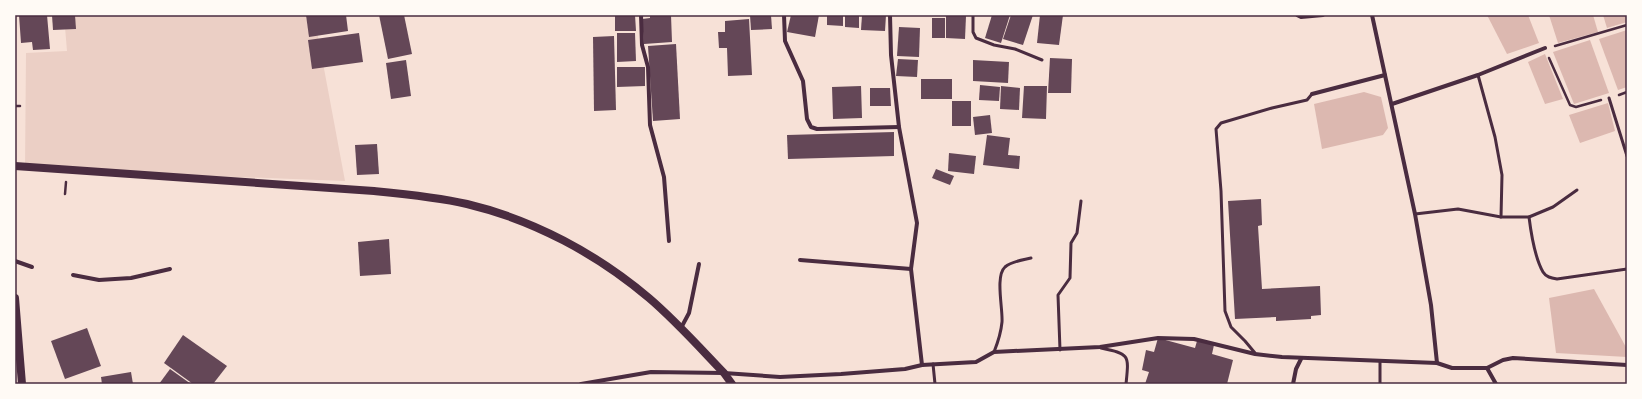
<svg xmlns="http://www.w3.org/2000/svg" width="1642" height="399" font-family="Barlow,sans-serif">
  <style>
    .green { fill: #ebcfc5 }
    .water { fill: #dcb8b0 }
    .building { fill: #644757 }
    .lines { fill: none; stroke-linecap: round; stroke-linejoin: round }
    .path { stroke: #4a2c40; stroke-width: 2.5 }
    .service { stroke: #4a2c40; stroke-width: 3 }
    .minor { stroke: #4a2c40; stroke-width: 4 }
    .secondary { stroke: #4a2c40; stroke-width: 8 }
    .neatline { fill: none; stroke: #4a2c40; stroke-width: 1.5 }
  </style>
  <rect width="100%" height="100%" fill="#f7e1d7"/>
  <!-- green -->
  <path class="green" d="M64,15H314L345,181L25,169L26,53L67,51Z"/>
  <!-- water -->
  <g class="water">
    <path d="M1487,15H1528L1539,43L1507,54Z"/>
    <path d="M1549,15H1593L1598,32L1558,43Z"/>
    <path d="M1603,15H1627V22L1607,28Z"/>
    <path d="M1627,30V87L1618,90L1599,39Z"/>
    <path d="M1590,40L1609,93L1574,104L1553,52Z"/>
    <path d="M1545,54L1563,99L1545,104L1528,62Z"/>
    <path d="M1364,92L1381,97L1388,128L1383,135L1322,149L1314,104Z"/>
    <path d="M1608,103L1615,131L1580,143L1569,115Z"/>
    <path d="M1594,289L1627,349V357L1556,353L1549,298Z"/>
  </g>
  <!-- building -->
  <g class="building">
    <path d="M19,15H47L50,49L33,50L32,42L21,43Z"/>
    <path d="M52,15H75L76,29L53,30Z"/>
    <path d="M306,15H346L348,31L309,37Z"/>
    <path d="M379,15H404L412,54L388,59Z"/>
    <path d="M615,15H635L636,31H615Z"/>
    <path d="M650,15H671L672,42L644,44L642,19L650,18Z"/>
    <path d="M750,15H771L772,29L751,30Z"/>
    <path d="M791,15H819L815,37L787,32Z"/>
    <path d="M827,15H843V26L827,25Z"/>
    <path d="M845,15H859V28L845,27Z"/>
    <path d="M862,15H886L885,31L861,30Z"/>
    <path d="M946,15L966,16L965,39L946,38Z"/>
    <path d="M992,15H1010L1001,43L985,38Z"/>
    <path d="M1011,15H1033L1023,45L1003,39Z"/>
    <path d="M1040,15H1063L1059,45L1037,43Z"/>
    <rect x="932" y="18" width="13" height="20"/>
    <path d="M749,19L752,75L728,76L727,48H719L718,32H725V21Z"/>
    <path d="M899,27L920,28L919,57L897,56Z"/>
    <path d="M359,33L363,62L312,69L308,40Z"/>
    <path d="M617,33H635L636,61L617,62Z"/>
    <path d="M614,36L616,110L594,111L593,37Z"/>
    <path d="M676,44L680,119L653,121L648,46Z"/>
    <path d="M1050,58L1072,59L1071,93H1048Z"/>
    <path d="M898,59L918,60L917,77L896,76Z"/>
    <path d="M406,60L411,96L391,99L386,63Z"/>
    <path d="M973,60L1009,62L1008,83L973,81Z"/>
    <path d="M617,67H645V86L617,87Z"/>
    <rect x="921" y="79" width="31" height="20"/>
    <path d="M980,85L1000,87L999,101L979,100Z"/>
    <path d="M861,86L862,118L833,119L832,87Z"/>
    <path d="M1001,86L1020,88L1019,110L1000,109Z"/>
    <path d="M1024,86H1047L1046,119L1022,118Z"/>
    <path d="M870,88H890L891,106H870Z"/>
    <rect x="952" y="101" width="19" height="25"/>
    <path d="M990,115L992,133L975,135L973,117Z"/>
    <path d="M894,132V156L788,159L787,135Z"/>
    <path d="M987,135L1010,138L1008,155L1020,156L1019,169L983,165Z"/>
    <path d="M377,144L379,174L357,175L355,145Z"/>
    <path d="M949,153L976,156L974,174L948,171Z"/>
    <path d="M936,169L954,176L950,185L932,178Z"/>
    <path d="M1261,199L1262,225L1258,226L1262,289L1320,286L1321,315L1311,316V319L1276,321V317L1235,319L1228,201Z"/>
    <path d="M389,239L391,274L360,276L358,242Z"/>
    <path d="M87,328L101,366L65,379L51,341Z"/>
    <path d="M183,335L227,366L213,384H193L164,363Z"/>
    <path d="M1158,338L1195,348L1197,341L1214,345L1212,354L1233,360L1227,384H1145L1149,372L1142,370L1146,350L1154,352Z"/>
    <path d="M170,369L191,384H159Z"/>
    <path d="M131,372L133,384H102L101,377Z"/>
  </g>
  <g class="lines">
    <!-- path -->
    <g class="path">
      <path d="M1555,46L1627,25"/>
      <path d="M1549,58L1570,105L1576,107L1601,100"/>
      <path d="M1619,95L1627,92"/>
      <path d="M15,106H20"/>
      <path d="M65,194L66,182"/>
    </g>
    <!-- service -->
    <g class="service">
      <path d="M973,15V32L976,38L994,45L1015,49L1042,60"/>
      <path d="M1478,75L1495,137L1502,175L1501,217"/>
      <path d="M1609,98L1627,156"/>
      <path d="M1415,214L1458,209L1501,217H1529L1553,207L1577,190"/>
      <path d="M1529,217C1531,233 1535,258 1543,272C1546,277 1551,278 1557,279L1627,269"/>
      <path d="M1101,348C1130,354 1129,355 1126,384"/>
      <path d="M1060,350L1058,295L1070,278L1071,243L1077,233L1081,201"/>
      <path d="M994,352C998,342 1001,333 1002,322C1003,309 995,276 1005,267C1012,261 1023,260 1031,258"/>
      <path d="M1255,353L1245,341L1231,327L1225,311L1221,191L1216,129L1221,123L1272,108L1307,100L1312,94"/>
      <path d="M1380,361V384"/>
      <path d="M933,364L935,384"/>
    </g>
    <!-- minor -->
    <g class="minor">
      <path d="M641,15L642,45L648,67L650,125L664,177L669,241"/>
      <path d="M784,15L785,41L803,81L807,119L811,127L817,129L899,127"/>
      <path d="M890,15L891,55L899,127L917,223L911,269L922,365"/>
      <path d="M1297,15L1301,17L1323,15"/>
      <path d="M1372,15L1415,214L1431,305L1437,363"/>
      <path d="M1312,94L1385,75"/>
      <path d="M1392,104L1478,75L1545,48"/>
      <path d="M800,260L911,269"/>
      <path d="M15,261L32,267"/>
      <path d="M73,275L99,280L131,278L170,269"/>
      <path d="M681,328L689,313L699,264"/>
      <path d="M1487,368L1496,384"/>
      <path d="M581,384L651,372L724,373L780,377L841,374L905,369L922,365L976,362L994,352L1100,347L1158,338L1194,339L1255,354L1282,357L1437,363L1452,368H1487L1503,360L1513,358L1627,365"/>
      <path d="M1293,384L1296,369L1301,359"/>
    </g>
    <!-- secondary -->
    <g class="secondary">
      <path d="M15,166L374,191C405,194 437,197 467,204C534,220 597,254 649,298C676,321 700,348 724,373L732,384"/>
      <path d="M15,298L22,384"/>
    </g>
  </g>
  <!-- border -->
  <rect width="1642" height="399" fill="none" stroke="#fffaf5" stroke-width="32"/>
  <rect x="16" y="16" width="1610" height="367" class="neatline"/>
</svg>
